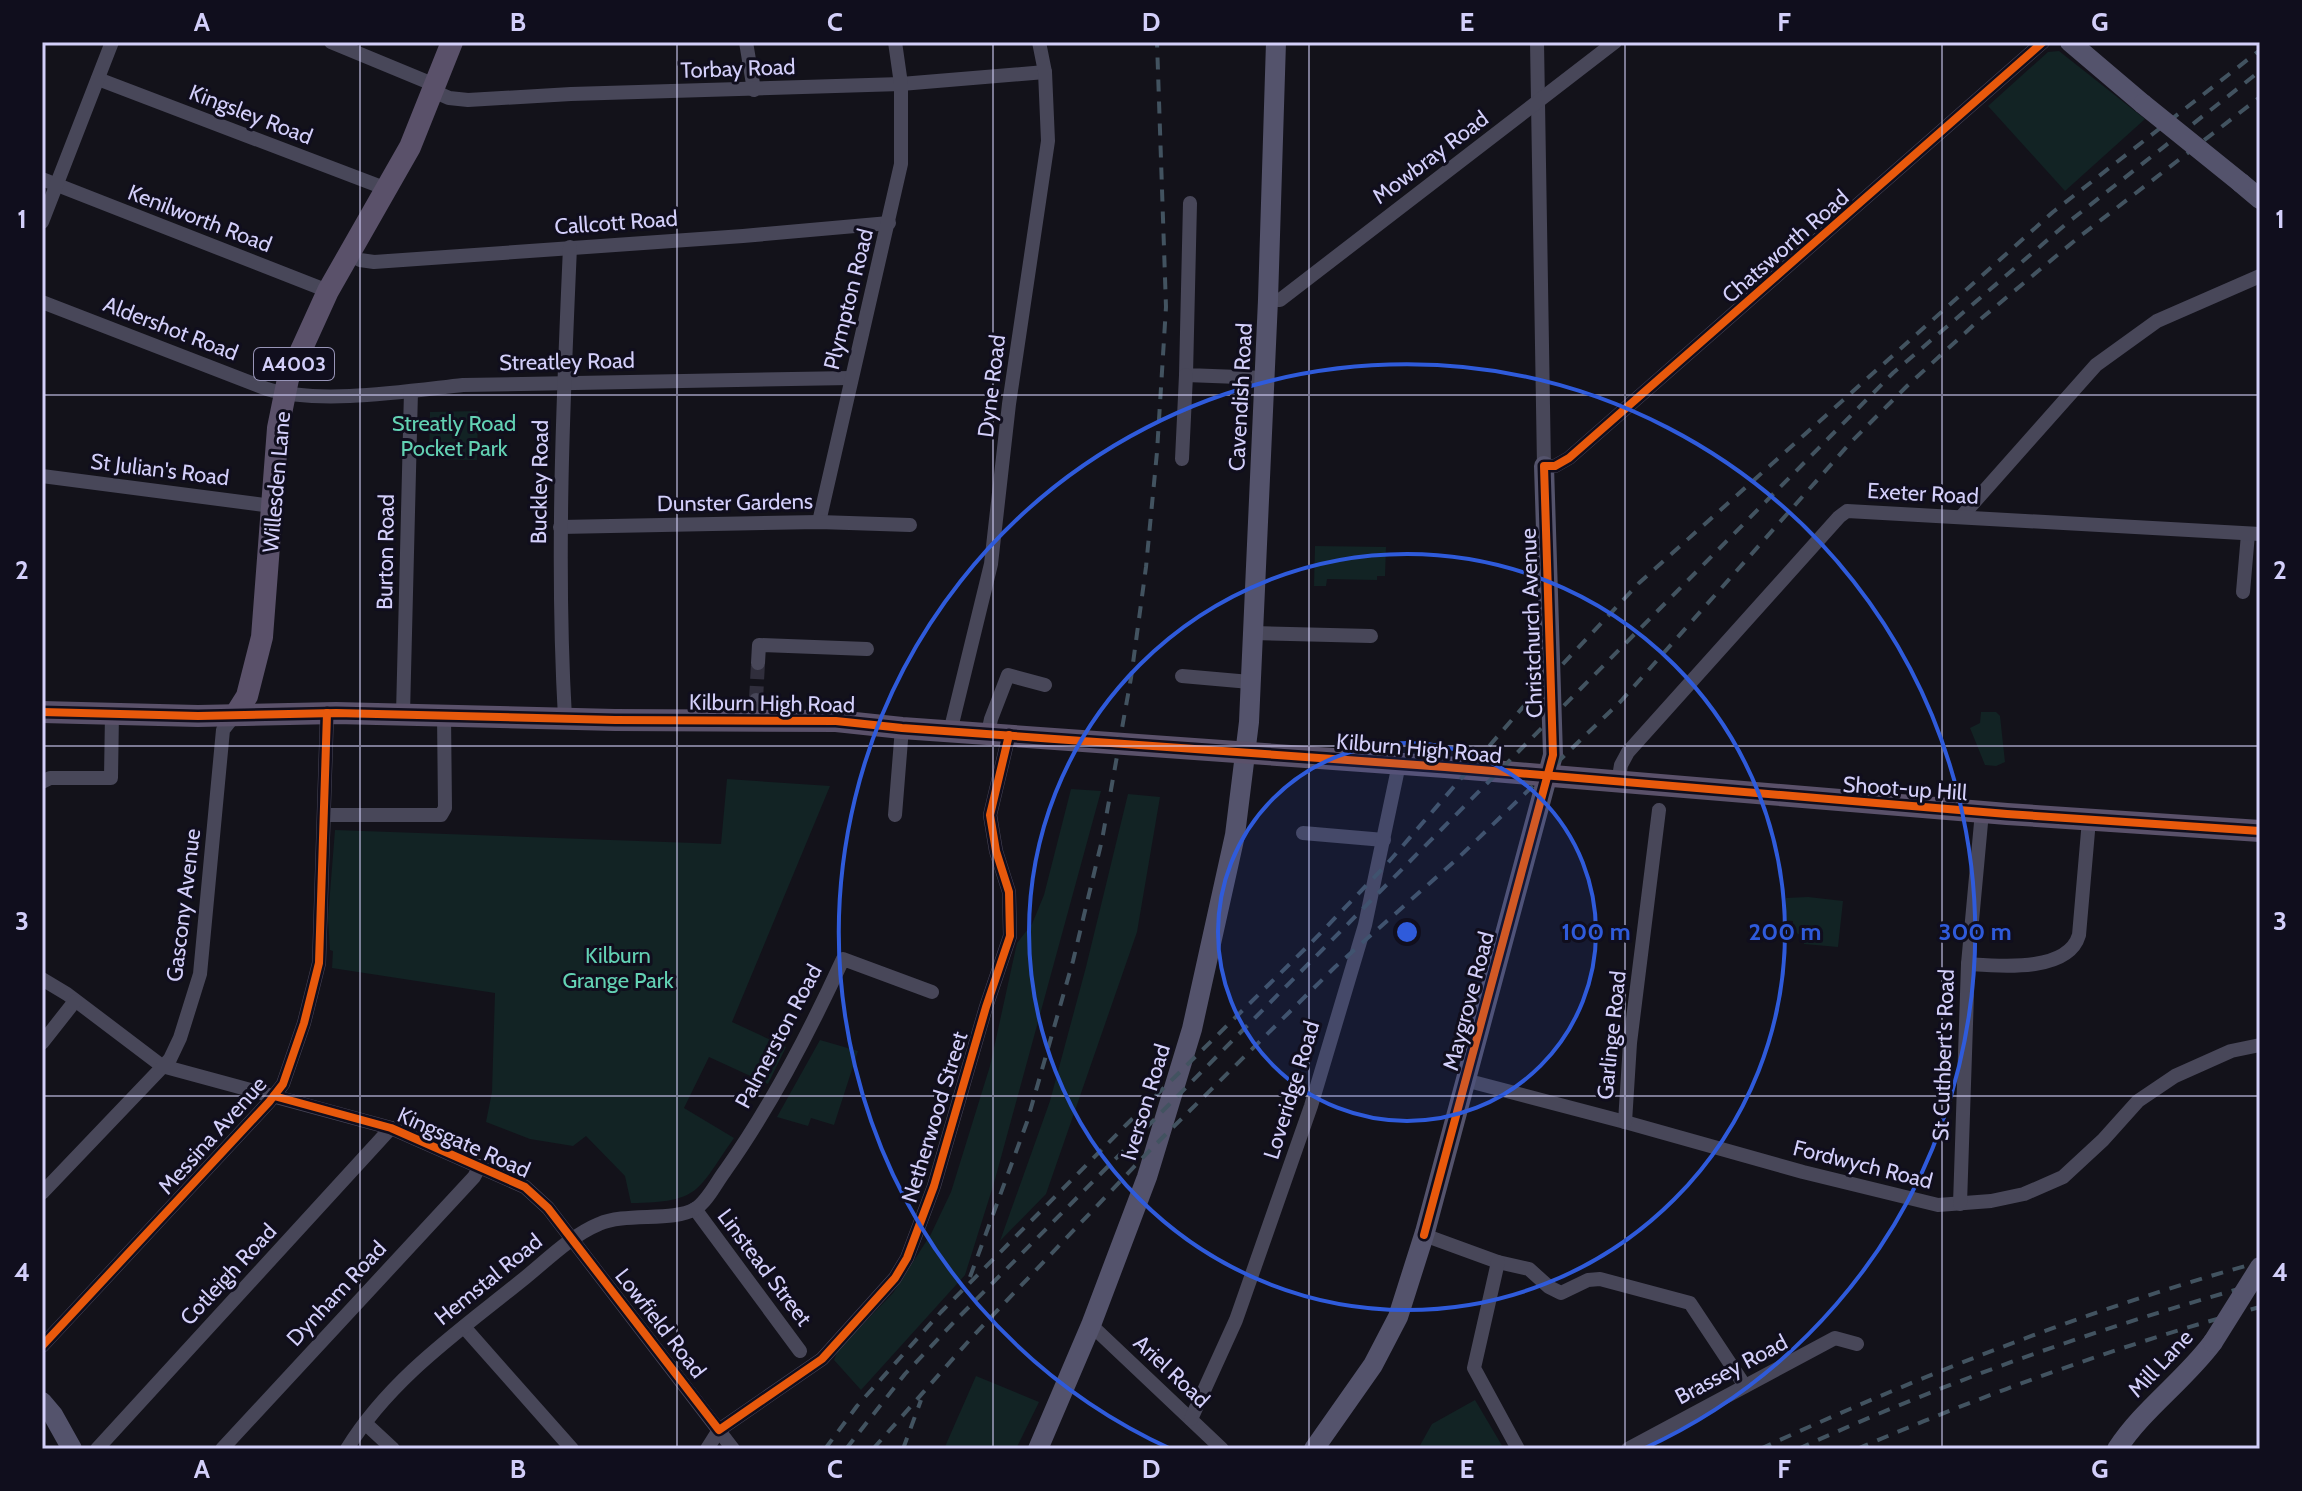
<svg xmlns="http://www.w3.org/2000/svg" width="2302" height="1491" font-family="Cabin,sans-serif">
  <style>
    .green { fill: #122324 }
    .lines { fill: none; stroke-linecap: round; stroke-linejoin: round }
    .street-tunnel { stroke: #302e3c; stroke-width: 14; stroke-dasharray: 14 7; stroke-linecap: butt }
    .street { stroke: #484759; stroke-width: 14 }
    .secondary { stroke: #54536c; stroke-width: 20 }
    .primary { stroke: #5a516a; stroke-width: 22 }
    .rail { stroke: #425360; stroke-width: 4; stroke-dasharray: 12 10; stroke-linecap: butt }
    .secondary-bridge { stroke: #54536c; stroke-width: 20 }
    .cycleway-casing { stroke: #100e1d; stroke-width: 13 }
    .cycleway { stroke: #e8590c; stroke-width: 8 }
    .grid { fill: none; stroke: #d3cffa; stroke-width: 2; stroke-opacity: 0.55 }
    .ring { fill: none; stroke: #2f5bdb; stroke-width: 4 }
    .labels { text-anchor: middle; stroke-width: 6; stroke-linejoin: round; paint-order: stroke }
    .shield { fill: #100e1d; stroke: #9895b8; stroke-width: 2 }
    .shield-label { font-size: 20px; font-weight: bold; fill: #d3cffa }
    .street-label { font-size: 22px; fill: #d3cffa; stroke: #100e1d }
    .park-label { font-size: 22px; fill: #63d2b4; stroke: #100e1d }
    .centre { fill: #2f5bdb; stroke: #100e1d; stroke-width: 4 }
    .ring-label { font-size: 24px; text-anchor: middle; font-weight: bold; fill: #2f5bdb; stroke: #100e1d; stroke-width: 6; stroke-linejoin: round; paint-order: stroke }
    .neatline { fill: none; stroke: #d3cffa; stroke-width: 3 }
    .grid-label { font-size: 26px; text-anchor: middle; font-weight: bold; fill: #d3cffa }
  </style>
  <rect width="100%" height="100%" fill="#13121a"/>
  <!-- green -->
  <g class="green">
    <path d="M2059,51L2145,119L2065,191L1988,106L2048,52Z"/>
    <path d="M478,411L477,460L429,459L430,412Z"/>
    <path d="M1315,546L1386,547L1385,576H1377V580L1327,579L1326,586H1314Z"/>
    <path d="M1981,712H1996L2000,716L2005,762L1996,766L1985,765L1970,728L1980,723Z"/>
    <path d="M727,779L830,786L732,1022L786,1047L768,1084L709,1057L684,1108L734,1138C696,1192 701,1202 631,1203L625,1176L586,1136L573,1146L530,1139L486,1122L492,1092L495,993L332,968L333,951L330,950L328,918L335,830L721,844Z"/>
    <path d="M1071,789L1101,791L994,1183L965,1275L861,1390L834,1360L838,1350L893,1293L931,1234L951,1192L990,1066L1017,943L1032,924L1044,895Z"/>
    <path d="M1128,794L1160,797L1137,932L1046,1194L1000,1241L1050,1101L1086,967Z"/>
    <path d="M1808,897L1843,901L1838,947L1804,944V935L1798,934L1792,927L1793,921L1784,920L1786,898Z"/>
    <path d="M820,1040L858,1051L834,1125L811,1118L808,1126L777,1117Z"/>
    <path d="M976,1376L1039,1402L1016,1449H944Z"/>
    <path d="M1475,1400L1504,1449H1418L1432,1424Z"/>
  </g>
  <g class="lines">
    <!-- street-tunnel -->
    <path class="street-tunnel" d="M756,700L758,663"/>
    <!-- street -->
    <g class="street">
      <path d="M331,42L435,85"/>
      <path d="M746,42L754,90"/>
      <path d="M1537,42L1544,466H1555L1569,458L2043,42"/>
      <path d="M98,79L387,189"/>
      <path d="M433,91L449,98L468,100L571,94L901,84L1045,72"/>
      <path d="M42,179L328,291"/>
      <path d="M1190,203L1186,375L1265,378"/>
      <path d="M42,222L112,42"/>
      <path d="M348,253L360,260L374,262L743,236L889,223"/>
      <path d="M1268,300H1280L1615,42"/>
      <path d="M42,302L267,389C320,405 408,391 463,385L851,378"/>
      <path d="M1182,459L1186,375"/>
      <path d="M42,476L272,506"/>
      <path d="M1961,517L2096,365L2157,321L2260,276"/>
      <path d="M819,522L901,164V84L895,42"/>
      <path d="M560,527L819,522L910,525"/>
      <path d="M2243,592L2248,534"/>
      <path d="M1253,633L1371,636"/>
      <path d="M758,663L759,645L867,649"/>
      <path d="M1182,676L1250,682"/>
      <path d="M403,714L411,391"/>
      <path d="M565,718C556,561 563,404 570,247"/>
      <path d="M755,720L756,700"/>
      <path d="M950,732L991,564L1009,404L1048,141L1045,72L1039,42"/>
      <path d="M988,733L991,719L1008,675L1045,685"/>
      <path d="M42,782L50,778H111L112,713"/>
      <path d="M1618,783L1621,765L1628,752L1839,517L1847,511L2260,534"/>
      <path d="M325,815H441L445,808L444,715"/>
      <path d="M895,815L902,728"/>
      <path d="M1303,833L1384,840"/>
      <path d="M1968,964C1999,966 2068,973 2079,935L2089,820"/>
      <path d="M42,979L67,994L162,1066L391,1128L525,1187L548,1208L733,1449"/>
      <path d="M42,1043L75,1001"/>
      <path d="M1465,1080L1625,1122L1803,1172L1938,1205L1991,1201L2024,1194L2063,1177L2103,1140L2138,1101L2175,1076L2231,1051L2260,1045"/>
      <path d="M1625,1122L1630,1043L1659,810"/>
      <path d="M42,1193L170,1059L180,1038L200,974L223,730L235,715"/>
      <path d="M1960,1204L1968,964L1982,812"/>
      <path d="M695,1209L800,1351"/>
      <path d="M1424,1235L1498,1262L1529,1269L1549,1287L1561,1293L1588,1280L1600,1279L1690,1303L1745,1386"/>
      <path d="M1498,1262L1474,1368L1518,1449"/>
      <path d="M1091,1325L1222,1449"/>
      <path d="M464,1327L572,1449"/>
      <path d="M42,1346L269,1102L283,1084L304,1023L319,963L327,713"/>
      <path d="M1191,1419L1236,1320L1311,1106L1365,925L1399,764"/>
      <path d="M365,1423L393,1449"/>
      <path d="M97,1449L391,1128"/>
      <path d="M222,1449L474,1177L480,1166"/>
      <path d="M347,1449C390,1379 458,1332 521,1281C545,1262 570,1236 599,1224C625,1212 673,1222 695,1209C707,1202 716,1183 725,1171C772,1105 809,1033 843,959L932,992"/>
      <path d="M707,1449L719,1430L822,1359L895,1278L907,1258L934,1186L986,1007L1010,936L1009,892L996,851L990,815L1009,735"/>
      <path d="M1628,1449L1835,1338L1857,1344"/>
    </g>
    <!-- secondary -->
    <g class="secondary">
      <path d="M2070,42L2143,104"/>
      <path d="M2241,183L2260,199"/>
      <path d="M42,1402L53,1415L72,1449"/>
      <path d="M1038,1449L1091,1325L1147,1177L1192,1029L1235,835L1249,722L1268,300L1276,42"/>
      <path d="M1314,1449L1373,1365L1398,1317L1425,1232L1553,755L1544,466"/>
      <path d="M2117,1449C2143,1409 2184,1381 2213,1342"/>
    </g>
    <!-- primary -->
    <g class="primary">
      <path d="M42,712L198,716L336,713L615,720L836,721L902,728L1445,767L2007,814L2260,831"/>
      <path d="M235,715L247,696L262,637L278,428L288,379L328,291L410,147L452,42"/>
    </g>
    <!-- rail -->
    <g class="rail">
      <path d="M970,1277L1027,1122L1073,961L1102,840L1131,678L1146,567L1157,452L1166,307L1157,42"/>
      <path d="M825,1449L857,1406L941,1312L1126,1125L1310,944L1386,865L1530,699L1639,583L2053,212L2260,50"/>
      <path d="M846,1449L905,1374L955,1321L1893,373L2066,224L2260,71"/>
      <path d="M873,1449L974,1335L1152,1148L1335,967L1457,859L1621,701L1851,442L1907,386L1977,322L2079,237L2260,97"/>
      <path d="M903,1449L921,1400"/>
      <path d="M1760,1449C1922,1375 2088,1309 2260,1262"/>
      <path d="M1798,1449C1947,1381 2101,1327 2260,1283"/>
      <path d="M1857,1449C1988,1393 2122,1344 2260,1307"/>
    </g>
    <!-- secondary-bridge -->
    <g class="secondary-bridge">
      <path d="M2143,104L2241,183"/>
      <path d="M2213,1342L2260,1267"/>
    </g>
    <!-- cycleway casing -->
    <g class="cycleway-casing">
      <g id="cycleway">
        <path d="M42,712L198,716L336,713L615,720L836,721L902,728L1445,767L2007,814L2260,831"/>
        <path d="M274,1096L391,1128L525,1187L548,1208L719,1430L822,1359L895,1278L907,1258L934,1186L986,1007L1010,936L1009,892L996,851L990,815L1009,735"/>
        <path d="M1424,1235L1553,755L1544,466H1555L1569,458L2043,42"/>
        <path d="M42,1346L269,1102L283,1084L304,1023L319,963L327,713"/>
      </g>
    </g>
    <!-- cycleway -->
    <use href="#cycleway" class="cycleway"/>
  </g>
  <!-- grid -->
  <path class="grid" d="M360,42V1449M677,42V1449M993,42V1449M1309,42V1449M1625,42V1449M1942,42V1449M42,395H2260M42,746H2260M42,1096H2260"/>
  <!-- distance rings -->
  <circle cx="1407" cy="932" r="189" fill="#2f5bdb" fill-opacity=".12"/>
  <g class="ring">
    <circle cx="1407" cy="932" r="189"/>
    <circle cx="1407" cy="932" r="378"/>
    <path d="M1171 1449A568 568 0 1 1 1643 1449"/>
  </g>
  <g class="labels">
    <!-- shield labels -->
    <rect class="shield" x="254" y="348" width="80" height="32" rx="6"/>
    <g class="shield-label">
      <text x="294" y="371">A4003</text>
    </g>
    <!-- street labels -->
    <g class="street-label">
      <text transform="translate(738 68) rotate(-2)" y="8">Torbay Road</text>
      <text transform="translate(251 114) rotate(21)" y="8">Kingsley Road</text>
      <text transform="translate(1430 157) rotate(-37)" y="8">Mowbray Road</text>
      <text transform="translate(200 218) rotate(21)" y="8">Kenilworth Road</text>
      <text transform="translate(616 222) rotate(-4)" y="8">Callcott Road</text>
      <text transform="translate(1785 246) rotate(-41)" y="8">Chatsworth Road</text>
      <text transform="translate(848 299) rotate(-76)" y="8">Plympton Road</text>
      <text transform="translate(171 328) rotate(21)" y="8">Aldershot Road</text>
      <text transform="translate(567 361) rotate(-1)" y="8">Streatley Road</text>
      <text transform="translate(991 386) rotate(-83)" y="8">Dyne Road</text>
      <text transform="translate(1240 397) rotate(-87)" y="8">Cavendish Road</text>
      <text transform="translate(160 469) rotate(7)" y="8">St Julian's Road</text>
      <text transform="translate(276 482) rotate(-85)" y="8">Willesden Lane</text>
      <text transform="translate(539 482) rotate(-89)" y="8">Buckley Road</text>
      <text transform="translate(1923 493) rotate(3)" y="8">Exeter Road</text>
      <text transform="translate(735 502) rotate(-1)" y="8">Dunster Gardens</text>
      <text transform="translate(385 552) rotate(-89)" y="8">Burton Road</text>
      <text transform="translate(1531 623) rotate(-92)" y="8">Christchurch Avenue</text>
      <text transform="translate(772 703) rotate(1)" y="8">Kilburn High Road</text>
      <text transform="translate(1419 748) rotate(5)" y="8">Kilburn High Road</text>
      <text transform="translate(1905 788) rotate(4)" y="8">Shoot-up Hill</text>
      <text transform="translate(183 905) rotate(-83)" y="8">Gascony Avenue</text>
      <text transform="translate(1468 1001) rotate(-75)" y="8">Maygrove Road</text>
      <text transform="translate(1611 1035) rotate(-84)" y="8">Garlinge Road</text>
      <text transform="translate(778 1036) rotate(-62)" y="8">Palmerston Road</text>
      <text transform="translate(1943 1055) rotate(-88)" y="8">St Cuthbert's Road</text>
      <text transform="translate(1291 1090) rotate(-73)" y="8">Loveridge Road</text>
      <text transform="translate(1145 1102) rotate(-73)" y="8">Iverson Road</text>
      <text transform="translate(934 1117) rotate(-73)" y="8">Netherwood Street</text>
      <text transform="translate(212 1135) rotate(-48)" y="8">Messina Avenue</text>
      <text transform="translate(464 1142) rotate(24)" y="8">Kingsgate Road</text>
      <text transform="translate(1863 1164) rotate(14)" y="8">Fordwych Road</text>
      <text transform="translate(765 1267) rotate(53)" y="8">Linstead Street</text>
      <text transform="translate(228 1274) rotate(-47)" y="8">Cotleigh Road</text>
      <text transform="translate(488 1279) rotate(-39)" y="8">Hemstal Road</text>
      <text transform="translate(336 1293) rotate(-47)" y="8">Dynham Road</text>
      <text transform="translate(661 1323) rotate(52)" y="8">Lowfield Road</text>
      <text transform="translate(2160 1363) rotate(-47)" y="8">Mill Lane</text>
      <text transform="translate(1731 1369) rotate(-28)" y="8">Brassey Road</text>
      <text transform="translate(1172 1371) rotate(43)" y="8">Ariel Road</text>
    </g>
    <!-- park labels -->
    <g class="park-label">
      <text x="454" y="431">Streatly Road<tspan x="454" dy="25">Pocket Park</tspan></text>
      <text x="618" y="963">Kilburn<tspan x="618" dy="25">Grange Park</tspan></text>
    </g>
  </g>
  <circle cx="1407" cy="932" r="12" class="centre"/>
  <g class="ring-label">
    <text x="1596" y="940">100 m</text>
    <text x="1785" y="940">200 m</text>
    <text x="1975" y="940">300 m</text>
  </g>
  <!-- border -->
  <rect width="2302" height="1491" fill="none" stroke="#100e1d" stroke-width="88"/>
  <rect x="44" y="44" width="2214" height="1403" class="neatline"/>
  <g class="grid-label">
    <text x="202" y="31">A</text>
    <text x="518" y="31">B</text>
    <text x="835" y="31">C</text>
    <text x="1151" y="31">D</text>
    <text x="1467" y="31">E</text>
    <text x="1784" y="31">F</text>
    <text x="2100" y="31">G</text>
    <text x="22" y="228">1</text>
    <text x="2280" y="228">1</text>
    <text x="22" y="579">2</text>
    <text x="2280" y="579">2</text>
    <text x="22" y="930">3</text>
    <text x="2280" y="930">3</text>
    <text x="22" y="1281">4</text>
    <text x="2280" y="1281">4</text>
    <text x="202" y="1478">A</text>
    <text x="518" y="1478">B</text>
    <text x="835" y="1478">C</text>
    <text x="1151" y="1478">D</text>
    <text x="1467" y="1478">E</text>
    <text x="1784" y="1478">F</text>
    <text x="2100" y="1478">G</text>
  </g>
</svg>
